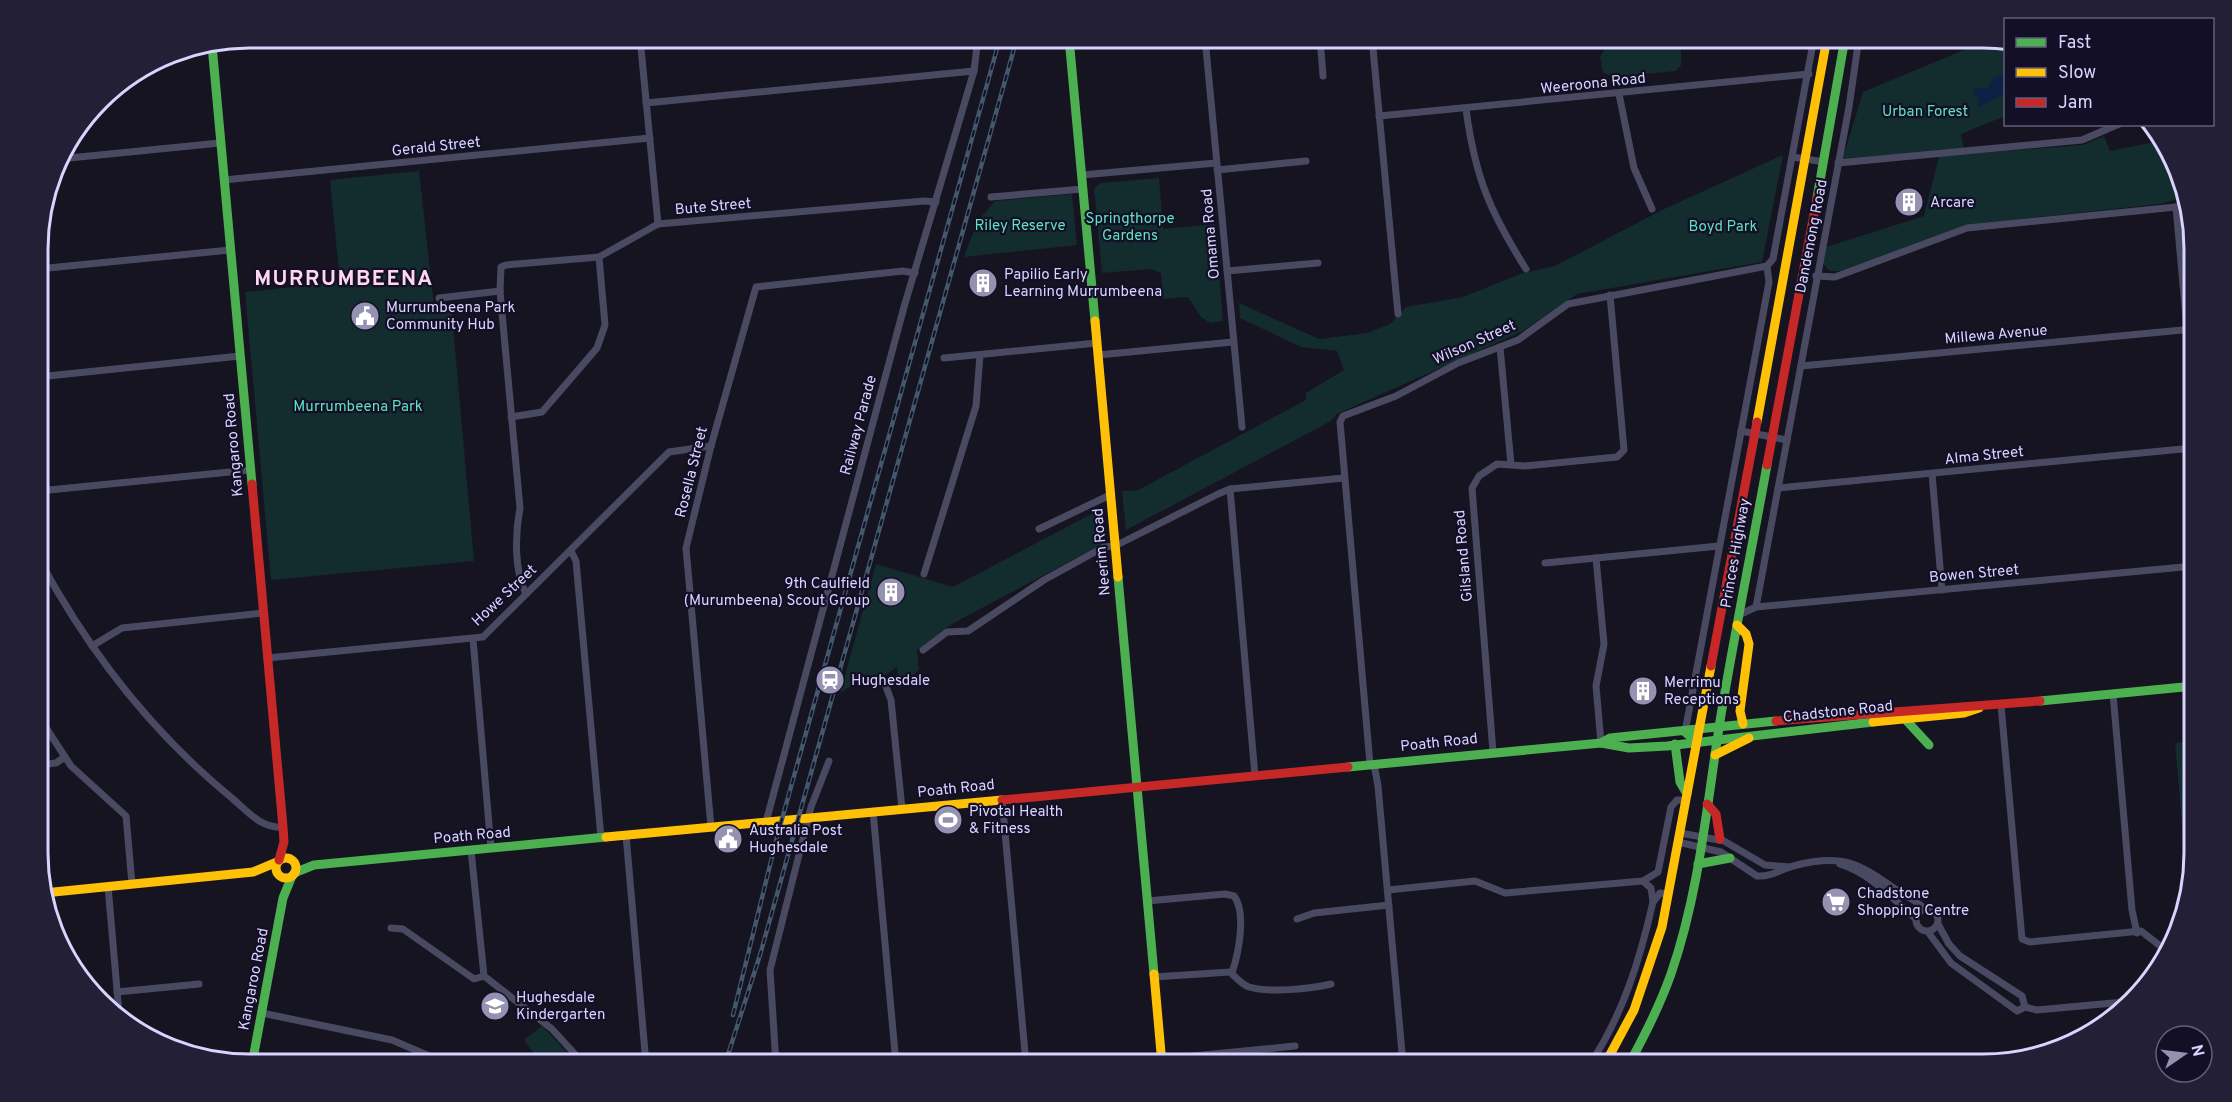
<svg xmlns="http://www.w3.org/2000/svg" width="2232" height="1102" font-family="Overpass,sans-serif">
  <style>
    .green { fill: #132c2d }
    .water { fill: #0d2144 }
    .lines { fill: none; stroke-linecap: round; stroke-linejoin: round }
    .street { stroke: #4a4962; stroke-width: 7 }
    .fast { stroke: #4caf50; stroke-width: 9 }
    .slow { stroke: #ffc107; stroke-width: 9 }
    .jam { stroke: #c62828; stroke-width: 9 }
    .rail-casing { stroke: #43596b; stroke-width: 4.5 }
    .rail { stroke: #130f26; stroke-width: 2; stroke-dasharray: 7; stroke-linecap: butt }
    .labels { text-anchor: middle; stroke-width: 4.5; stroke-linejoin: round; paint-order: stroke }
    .street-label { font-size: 15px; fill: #d9d4ff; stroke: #130f26 }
    .park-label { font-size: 15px; fill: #5fe0c0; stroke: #130f26 }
    .poi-label { font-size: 15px; fill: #d9d4ff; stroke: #130f26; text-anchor: start }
    .district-label { font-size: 21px; font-weight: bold; letter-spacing: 1.5px; fill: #ffd6f0; stroke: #130f26 }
    .rim { fill: none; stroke: #d9d4ff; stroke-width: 3 }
  </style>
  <rect width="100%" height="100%" fill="#161421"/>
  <!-- green -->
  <g class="green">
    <path d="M1990,39L2005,43V116L1961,134L1964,149L1842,161L1863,92Z"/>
    <path d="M1670,42L1677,44L1681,50V65L1676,71L1612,77L1603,72L1600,57L1605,49Z"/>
    <path d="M2104,136L2110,151L2159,141L2183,198L2160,204L1974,224L1841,271H1830L1823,264L1826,247L1924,216L1939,156L2083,145Z"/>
    <path d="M1783,155L1762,262L1577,294L1523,331L1337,414L1331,421L1126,530L1122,491L1138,490L1306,400V393L1344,370L1337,351L1301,347L1240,318L1239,303L1319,339L1367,333L1390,324L1406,307L1463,297L1520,274L1555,266L1662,210Z"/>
    <path d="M419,171L434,306L451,304L474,561L271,580L245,292L340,282L330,180Z"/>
    <path d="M1159,178L1163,229L1215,224L1223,321L1210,323L1201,317L1188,297L1163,299L1161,273L1151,269L1102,273L1094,188L1101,183Z"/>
    <path d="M1072,194L1077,245L964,257L977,222L995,201Z"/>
    <path d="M1101,509L1104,543L952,624L917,650L919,670L900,688L897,667L867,688L856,683L840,693L876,564L953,587Z"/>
    <path d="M2194,741V853L2187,884L2175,743Z"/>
    <path d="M542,1026L578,1064H542L524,1040Z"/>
  </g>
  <!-- water -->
  <path class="water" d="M2003,76L2005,93L1978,108V98L1973,91L1975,88H1988L1994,77Z"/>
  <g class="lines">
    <!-- street -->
    <g class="street">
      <path d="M640,38L658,224"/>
      <path d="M1205,38L1242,427"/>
      <path d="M1320,38L1323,76"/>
      <path d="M1372,38L1398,314"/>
      <path d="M1974,38V41"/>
      <path d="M1619,94L1634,168L1652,209"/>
      <path d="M646,103L974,71"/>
      <path d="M1466,109C1475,177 1490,212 1526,269"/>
      <path d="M1379,116L1809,74"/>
      <path d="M1793,157L1824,162"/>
      <path d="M59,159L220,143"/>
      <path d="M1838,163L2082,140L2119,124"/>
      <path d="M1217,170L1306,161"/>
      <path d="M1082,175L1216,163"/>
      <path d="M224,180L650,138"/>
      <path d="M991,197L1083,189"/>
      <path d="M2176,207L2187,329"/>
      <path d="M38,269L230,250"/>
      <path d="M1227,271L1318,263"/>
      <path d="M1816,276L1835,277L1967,228L2176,207L2185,203"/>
      <path d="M439,298L500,291"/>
      <path d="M1500,347L1511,464"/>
      <path d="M1098,355L1233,342"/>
      <path d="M944,358L1097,343"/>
      <path d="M1801,366L2193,329"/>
      <path d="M38,377L240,356"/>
      <path d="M511,417L542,412L597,348L605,325L599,257"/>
      <path d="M1741,431L1787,440"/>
      <path d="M1932,474L1942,590"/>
      <path d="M1778,488L2193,448"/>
      <path d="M1230,489L1255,776"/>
      <path d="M39,491L250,470"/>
      <path d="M1039,529L1110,495"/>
      <path d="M571,551L576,561L601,838"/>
      <path d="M1596,558L1604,644L1596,686L1601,743"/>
      <path d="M39,559C88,650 152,733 233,799C248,812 262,829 283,827"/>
      <path d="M1545,563L1719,546"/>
      <path d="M924,574L976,406L980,355"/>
      <path d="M526,594C514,570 515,534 520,508L500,291L501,267L506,265L599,257L658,224L924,201L936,202"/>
      <path d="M1756,607L2194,566"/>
      <path d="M1739,615L1756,607L1849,107L1859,38"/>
      <path d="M473,639L491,848"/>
      <path d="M92,646L122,628L263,613"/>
      <path d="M923,650L947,632L968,631L1044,580L1104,547L1115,546L1218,494L1230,489L1344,478"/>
      <path d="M267,658L483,637L669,452L711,446"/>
      <path d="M885,684L891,700L902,809"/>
      <path d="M2113,694L2132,910L2137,933"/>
      <path d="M2001,705L2022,939L2030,942L2141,931L2168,952"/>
      <path d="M39,717L71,766L126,816L132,884"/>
      <path d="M1685,732L1769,282L1767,266L1773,259L1814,38"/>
      <path d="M1493,752L1472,488L1479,476L1497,464L1525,466L1617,457L1624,450L1610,295"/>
      <path d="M1370,764L1340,422L1343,416L1396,396L1458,363L1518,340L1568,304L1767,266"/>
      <path d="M1374,764L1378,786L1403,1064"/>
      <path d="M39,765L56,763L65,757"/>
      <path d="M1002,799L1026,1064"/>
      <path d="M873,811L896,1064"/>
      <path d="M766,822L904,307L974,71L978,38"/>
      <path d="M711,827L686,548L711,446L756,287L903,271L915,273"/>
      <path d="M1680,833L1724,841L1765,865L1790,867"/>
      <path d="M626,835L646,1064"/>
      <path d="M1678,842L1721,852L1757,876C1771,877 1780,870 1793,866C1844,853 1858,863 1898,891C1907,897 1917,901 1925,909"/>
      <path d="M471,850L484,976L552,1029L584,1064"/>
      <path d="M1840,864C1871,874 1893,899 1916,919"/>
      <path d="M1643,881L1651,888L1653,902"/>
      <path d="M108,886L119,1013"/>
      <path d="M1388,890L1475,881L1505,893L1643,881L1658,872L1671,807L1677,800H1686"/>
      <path d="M1147,901L1225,894L1234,896C1247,913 1238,955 1232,973"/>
      <circle cx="1927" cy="920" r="11"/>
      <path d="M1297,919L1314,913L1389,905"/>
      <path d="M1938,924L1949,944L1960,956L2022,996L2025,1007"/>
      <path d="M391,928L403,929L474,979L484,976"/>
      <path d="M1928,932L1951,963L2017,1011L2025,1007L2037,1010L2124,1002"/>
      <path d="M1154,977L1230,972C1236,977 1241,984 1249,987C1269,993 1310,989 1331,984"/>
      <path d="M117,992L199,984"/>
      <path d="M262,1013L392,1040L448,1064"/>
      <path d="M1162,1059L1295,1046"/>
      <path d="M776,1064L770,970L811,807L829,761"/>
      <path d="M1590,1064C1623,1015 1640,959 1653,902L1660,893L1668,894"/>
    </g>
    <!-- fast -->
    <g class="fast">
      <path d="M1069,38L1095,321"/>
      <path d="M212,45L252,484"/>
      <path d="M1817,198L1845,38"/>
      <path d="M1118,577L1154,974"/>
      <path d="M2040,701L2194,686"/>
      <path d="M1905,719L1929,745"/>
      <path d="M1685,732L1697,742"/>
      <path d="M1601,743L1629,748L1667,746L1873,722"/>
      <path d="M1675,744L1680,782L1687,794"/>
      <path d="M1348,767L1601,743L1610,738L1776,721"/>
      <path d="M1698,864L1730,858"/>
      <path d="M294,873L314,865L606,837"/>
      <path d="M252,1064L283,898L292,876"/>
      <path d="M1629,1064C1645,1035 1660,1005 1671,974C1700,890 1707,802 1721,715C1735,631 1752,548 1767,465"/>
    </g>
    <!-- slow -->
    <g class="slow">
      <path d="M1095,321L1118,577"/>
      <path d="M1757,422L1827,38"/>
      <path d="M1737,625L1746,634L1749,644L1740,711L1743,724"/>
      <path d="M1873,722L1964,713L1979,708"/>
      <path d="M1715,755L1749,738"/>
      <path d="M606,837L1002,800"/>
      <circle cx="286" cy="868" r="10"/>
      <path d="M44,893L253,872L277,862"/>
      <path d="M1154,974L1162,1064"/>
      <path d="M1605,1064L1634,1010L1662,927L1711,666"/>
    </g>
    <!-- jam -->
    <g class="jam">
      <path d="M1767,465L1817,198"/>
      <path d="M252,484L283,827L284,842L279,860"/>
      <path d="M1711,666L1757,422"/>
      <path d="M1776,721L2040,701"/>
      <path d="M1002,800L1348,767"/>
      <path d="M1707,804L1716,814L1720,839"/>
    </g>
    <!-- rail casing -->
    <g class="rail-casing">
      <g id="rail">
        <path d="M733,1015L777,837L1000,38"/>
        <path d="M725,1064L760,955L1017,38"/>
      </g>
    </g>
    <!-- rail -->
    <use href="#rail" class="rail"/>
  </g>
  <!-- icons -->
  <defs>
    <g id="building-disc" transform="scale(1.5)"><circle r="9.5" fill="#9591b1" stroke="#130f26"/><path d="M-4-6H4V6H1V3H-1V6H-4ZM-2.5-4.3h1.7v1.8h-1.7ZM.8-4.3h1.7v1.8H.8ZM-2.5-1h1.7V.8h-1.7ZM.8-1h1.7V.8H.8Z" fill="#fff"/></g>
    <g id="civic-disc" transform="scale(1.5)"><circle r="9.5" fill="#9591b1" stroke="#130f26"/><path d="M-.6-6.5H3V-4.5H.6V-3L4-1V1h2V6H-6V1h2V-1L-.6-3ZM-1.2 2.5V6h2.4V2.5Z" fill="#fff"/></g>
    <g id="station-disc" transform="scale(1.5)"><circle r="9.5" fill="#9591b1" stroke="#130f26"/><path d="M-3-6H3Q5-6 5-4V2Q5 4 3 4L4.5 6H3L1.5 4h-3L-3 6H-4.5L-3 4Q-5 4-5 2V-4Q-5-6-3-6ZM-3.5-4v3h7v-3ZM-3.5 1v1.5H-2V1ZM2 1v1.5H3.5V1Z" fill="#fff"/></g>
    <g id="stadium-disc" transform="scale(1.5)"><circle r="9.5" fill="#9591b1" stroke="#130f26"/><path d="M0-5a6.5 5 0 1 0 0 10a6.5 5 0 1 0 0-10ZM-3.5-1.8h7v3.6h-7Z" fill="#fff"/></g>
    <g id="supermarket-disc" transform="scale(1.5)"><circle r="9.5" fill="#9591b1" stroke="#130f26"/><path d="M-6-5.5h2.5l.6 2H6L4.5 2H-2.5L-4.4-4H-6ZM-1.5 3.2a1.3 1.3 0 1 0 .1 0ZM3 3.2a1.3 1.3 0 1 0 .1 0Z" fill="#fff"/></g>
    <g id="school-disc" transform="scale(1.5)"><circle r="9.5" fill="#9591b1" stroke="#130f26"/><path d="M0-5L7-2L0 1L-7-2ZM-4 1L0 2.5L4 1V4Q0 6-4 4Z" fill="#fff"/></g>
  </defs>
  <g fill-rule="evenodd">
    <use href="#building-disc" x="1909" y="202"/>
    <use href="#building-disc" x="983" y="283"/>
    <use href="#civic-disc" x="365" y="316"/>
    <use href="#building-disc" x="891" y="592"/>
    <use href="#station-disc" x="830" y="680"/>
    <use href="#building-disc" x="1643" y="691"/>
    <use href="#stadium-disc" x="948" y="820"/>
    <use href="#civic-disc" x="728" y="839"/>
    <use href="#supermarket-disc" x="1836" y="902"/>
    <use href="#school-disc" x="495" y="1006"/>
  </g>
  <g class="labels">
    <!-- street labels -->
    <g class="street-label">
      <text transform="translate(1593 83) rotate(-6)" y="5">Weeroona Road</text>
      <text transform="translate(436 146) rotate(-6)" y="5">Gerald Street</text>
      <text transform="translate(713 206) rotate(-5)" y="5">Bute Street</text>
      <text transform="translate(1210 234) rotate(-95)" y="5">Omama Road</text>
      <text transform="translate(1811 236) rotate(-79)" y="5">Dandenong Road</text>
      <text transform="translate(1996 334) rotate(-5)" y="5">Millewa Avenue</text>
      <text transform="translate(1474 342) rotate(-24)" y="5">Wilson Street</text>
      <text transform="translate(858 425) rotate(-75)" y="5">Railway Parade</text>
      <text transform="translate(233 445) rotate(-95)" y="5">Kangaroo Road</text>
      <text transform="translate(1984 455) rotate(-6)" y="5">Alma Street</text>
      <text transform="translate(691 472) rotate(-76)" y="5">Rosella Street</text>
      <text transform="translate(1101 552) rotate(-95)" y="5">Neerim Road</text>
      <text transform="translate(1735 553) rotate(-80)" y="5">Princes Highway</text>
      <text transform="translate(1463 556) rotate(-95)" y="5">Gilsland Road</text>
      <text transform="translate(1974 573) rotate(-5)" y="5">Bowen Street</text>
      <text transform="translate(504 595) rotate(-43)" y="5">Howe Street</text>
      <text transform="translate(1838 711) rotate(-6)" y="5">Chadstone Road</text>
      <text transform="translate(1439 742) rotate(-6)" y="5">Poath Road</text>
      <text transform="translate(956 788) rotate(-6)" y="5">Poath Road</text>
      <text transform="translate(472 835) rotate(-5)" y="5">Poath Road</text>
      <text transform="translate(253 979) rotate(-79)" y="5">Kangaroo Road</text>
    </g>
    <!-- park labels -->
    <g class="park-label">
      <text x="1925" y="116">Urban Forest</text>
      <text x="1130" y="223">Springthorpe<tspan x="1130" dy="17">Gardens</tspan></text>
      <text x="1020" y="230">Riley Reserve</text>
      <text x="1723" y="231">Boyd Park</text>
      <text x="358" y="411">Murrumbeena Park</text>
    </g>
    <!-- poi labels -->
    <g class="poi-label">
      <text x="1930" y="207">Arcare</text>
      <text x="1004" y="279">Papilio Early<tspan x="1004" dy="17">Learning Murrumbeena</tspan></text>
      <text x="386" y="312">Murrumbeena Park<tspan x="386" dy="17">Community Hub</tspan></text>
      <text x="870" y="588" text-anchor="end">9th Caulfield<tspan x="870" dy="17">(Murumbeena) Scout Group</tspan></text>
      <text x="851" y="685">Hughesdale</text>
      <text x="1664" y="687">Merrimu<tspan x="1664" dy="17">Receptions</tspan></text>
      <text x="969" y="816">Pivotal Health<tspan x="969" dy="17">&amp; Fitness</tspan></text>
      <text x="749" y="835">Australia Post<tspan x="749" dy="17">Hughesdale</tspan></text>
      <text x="1857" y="898">Chadstone<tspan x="1857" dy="17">Shopping Centre</tspan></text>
      <text x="516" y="1002">Hughesdale<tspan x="516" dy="17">Kindergarten</tspan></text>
    </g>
    <!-- district labels -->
    <g class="district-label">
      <text x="344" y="285">MURRUMBEENA</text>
    </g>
  </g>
  <!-- crop -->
  <path d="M0 0H2232V1102H0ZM249 48H1983A201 201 0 0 1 2184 249V853A201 201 0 0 1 1983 1054H249A201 201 0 0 1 48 853V249A201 201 0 0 1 249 48Z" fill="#231f37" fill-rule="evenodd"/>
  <path class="rim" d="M249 48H1983A201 201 0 0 1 2184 249V853A201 201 0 0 1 1983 1054H249A201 201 0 0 1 48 853V249A201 201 0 0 1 249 48Z"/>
  <!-- legend -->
  <rect x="2004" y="18" width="210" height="108" fill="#130f26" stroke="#625e7d" stroke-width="1.5"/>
  <rect x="2016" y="38" width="30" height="9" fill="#4caf50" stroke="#625e7d" stroke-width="1.5"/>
  <text x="2058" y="48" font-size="18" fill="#d9d4ff">Fast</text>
  <rect x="2016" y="68" width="30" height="9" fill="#ffc107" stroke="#625e7d" stroke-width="1.5"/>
  <text x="2058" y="78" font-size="18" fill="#d9d4ff">Slow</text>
  <rect x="2016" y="98" width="30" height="9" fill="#c62828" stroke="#625e7d" stroke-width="1.5"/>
  <text x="2058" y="108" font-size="18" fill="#d9d4ff">Jam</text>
  <!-- north arrow -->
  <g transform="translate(2184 1054) rotate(76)"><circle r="28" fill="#130f26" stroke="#625e7d" stroke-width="1.5"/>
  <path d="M0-4.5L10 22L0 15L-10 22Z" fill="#9591b1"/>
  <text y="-9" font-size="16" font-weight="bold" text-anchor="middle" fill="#d9d4ff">N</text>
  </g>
</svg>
